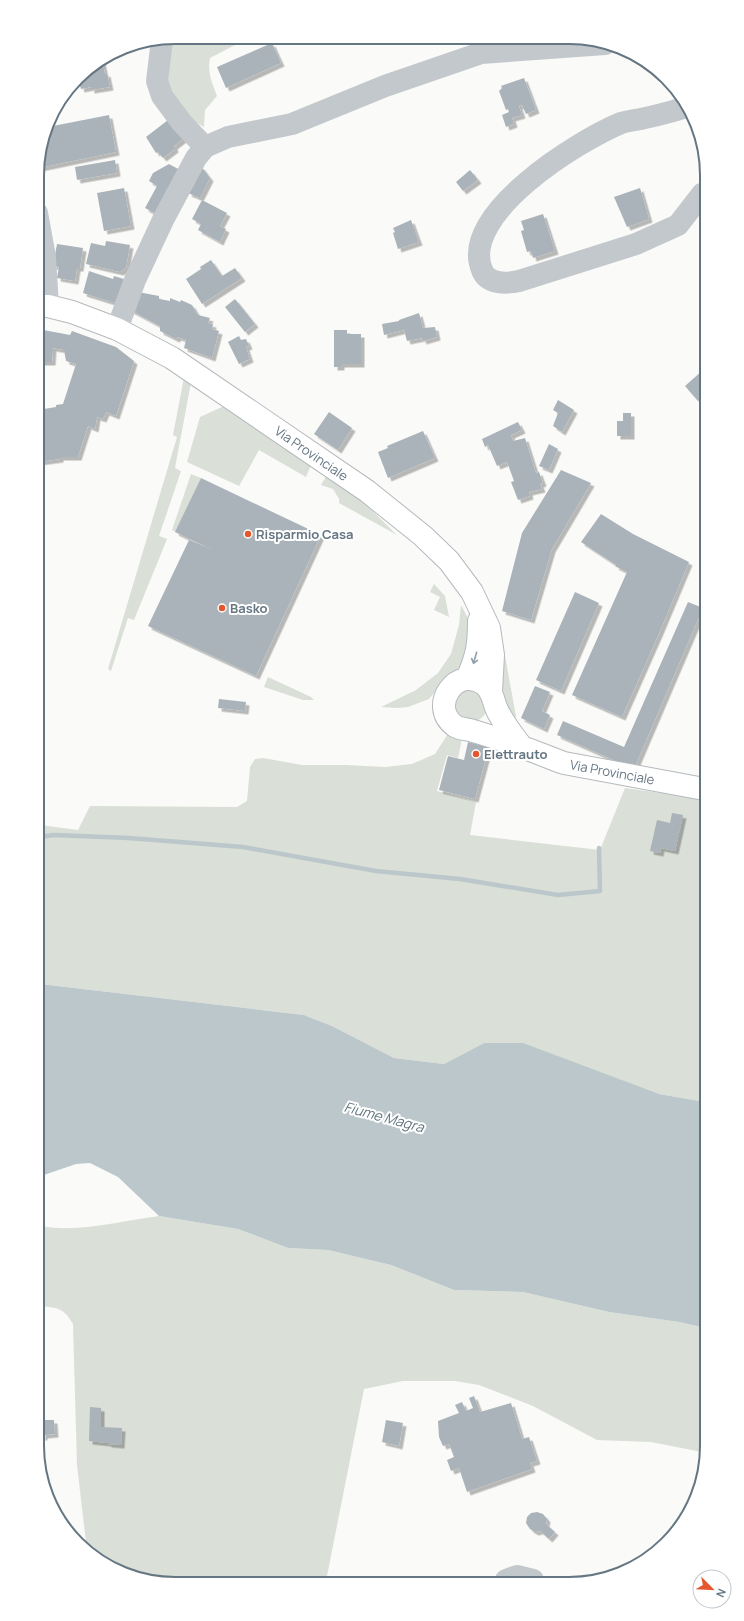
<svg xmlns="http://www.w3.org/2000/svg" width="744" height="1621" font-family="Manrope,sans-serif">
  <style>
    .green { fill: #dadfd7 }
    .water { fill: #bbc7cb }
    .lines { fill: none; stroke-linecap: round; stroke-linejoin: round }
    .stream { stroke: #bbc7cb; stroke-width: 4.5 }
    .building { fill: #aab3b9; filter: url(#shadow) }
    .major-casing { stroke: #b5babe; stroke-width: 24 }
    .minor { stroke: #c3c8cc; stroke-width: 22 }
    .major { stroke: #fff; stroke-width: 22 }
    .oneway { stroke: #939fa8 }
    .poi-dot { fill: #e4572e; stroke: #fff; stroke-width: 1.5 }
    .labels { text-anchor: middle; stroke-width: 4; stroke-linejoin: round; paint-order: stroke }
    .street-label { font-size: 13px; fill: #657683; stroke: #fff }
    .poi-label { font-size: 13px; font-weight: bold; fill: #657683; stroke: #fff; text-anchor: start }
    .water-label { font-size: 14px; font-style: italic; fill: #60757c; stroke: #fff }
    .rim { fill: none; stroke: #657683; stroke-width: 2 }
  </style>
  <defs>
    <filter id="shadow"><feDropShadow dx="3.5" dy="3.5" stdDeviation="0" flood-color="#0004"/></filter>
  </defs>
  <rect width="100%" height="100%" fill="#fafaf8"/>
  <!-- green -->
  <g class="green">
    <path d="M175,37H234L235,45L210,58C207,72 212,83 217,96L205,110L204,127L190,119L166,84L169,38Z"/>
    <path d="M185,372L192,377L175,468L181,471L159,536L167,539L134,620L128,618L111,671L108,669L177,437L173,435Z"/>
    <path d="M224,406L311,465L306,477L259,450L239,486L187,462L200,417Z"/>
    <path d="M191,474L201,478L176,532L172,530Z"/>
    <path d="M327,475L357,496L397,535L339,503V499L333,489L321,485Z"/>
    <path d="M434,584L445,596L449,617L434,610L440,597L430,592Z"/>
    <path d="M461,605L471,624L464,670L444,681L429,699L408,707L397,708L381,707L416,690L438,673L451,654L459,625Z"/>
    <path d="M501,634L516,716L514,727L497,680Z"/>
    <path d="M268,677L311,697L314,700H303L264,687Z"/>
    <path d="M478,687L487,711C478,725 472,722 458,720L451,699L453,694Z"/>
    <path d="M449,732L463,734L458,758L447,755L437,791L476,802L470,835L600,850L625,788L704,799L705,1102L659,1094L484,1043L444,1064L394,1058L332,1026L304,1015L40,984V825L78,830L90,806L237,807L247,801L250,767L255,759L263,758L302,765H346L385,767L412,764L435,754Z"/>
    <path d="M159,1216L238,1229L288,1248L328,1250L391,1265L454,1290L523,1292L609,1312L679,1322L706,1328L707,1453L651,1442L597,1440L533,1406L479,1385L455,1381H403L364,1389L326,1581H148L87,1551L77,1465L73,1324C64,1308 58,1308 41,1306V1226C80,1233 120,1221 159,1216Z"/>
  </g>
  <!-- water -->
  <path class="water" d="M40,984L304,1015L332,1026L394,1058L444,1064L484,1043H523L659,1094L705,1102L706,1328L679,1322L609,1312L523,1292L454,1290L391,1265L328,1250L288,1248L238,1229L159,1216L118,1177L90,1163L76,1164L41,1176Z"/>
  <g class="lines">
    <!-- stream -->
    <path class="stream" d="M40,837L54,835L129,838L243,847L376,871L460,879L558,895L600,891L599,848"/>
  </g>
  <!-- building -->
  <g class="building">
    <path d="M272,43L281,63L226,88L217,67Z"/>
    <path d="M102,60L105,74L107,73L110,87L91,90V87L81,89L78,79L84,71Z"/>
    <path d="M524,78L536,110L526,114L522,105L519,106L522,115L512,118L514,124L506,127L502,115L509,112L508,109L506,110L499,91L502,88L501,86Z"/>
    <path d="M109,115L116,152L39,168L38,163L48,127Z"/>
    <path d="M168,120L183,139L174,146L175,149L163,158L158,152L156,153L146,137Z"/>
    <path d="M115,160L117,173L77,180L75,167Z"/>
    <path d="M169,164L180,170L158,215L145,208L157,186L149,181L153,173Z"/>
    <path d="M201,166L210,178L200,198L188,193Z"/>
    <path d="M470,170L478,180L463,191L456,182Z"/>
    <path d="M124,188L131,226L104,231L97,193Z"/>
    <path d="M640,188L649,219L627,227L614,197Z"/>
    <path d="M202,200L227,213L220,226L226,229L220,242L198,230L201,224L192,219Z"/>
    <path d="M543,214L555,251L533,258L531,251L527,252L521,231L524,230L521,221Z"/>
    <path d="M411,220L419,242L398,249L393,233L395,232L393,228Z"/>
    <path d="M106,241L130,245L126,268L120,272L86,264L91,243L105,246Z"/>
    <path d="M57,244L83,248L80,268H77L75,281L57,278L59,267L53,266Z"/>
    <path d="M211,260L222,276L235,268L242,278L202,304L186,279L201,269L200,267Z"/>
    <path d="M89,271L113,279L114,276L124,279L115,303L83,293Z"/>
    <path d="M138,292L159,296V299L170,301V298L180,302L181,300L192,305L198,315L210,318L208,323L213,324L212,329L219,331L212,358L184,348L186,340L178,337L176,339L160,331V326L130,310Z"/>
    <path d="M235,299L255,324L245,332L225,307Z"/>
    <path d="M419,313L423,328L435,327L437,337L423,341L422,338L407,341L404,330L384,335L382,324L399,321V320Z"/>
    <path d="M38,329L70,335L72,331L116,347L134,361L116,416L106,412L103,419L97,417L95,429L88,426L78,457H60V459L38,462V410L56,407V405L63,404L76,364L66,361L64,350L53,348L52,362H38Z"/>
    <path d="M334,330H347V334H361V364H341V367H334Z"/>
    <path d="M239,336L241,340L246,339L249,346L246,347L250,359L239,364L228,342Z"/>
    <path d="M703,370V397L698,401L685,386Z"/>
    <path d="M558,400L574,410L562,432L553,426L558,413L553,410Z"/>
    <path d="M329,412L352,428L338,450L314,434Z"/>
    <path d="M623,413H631V436H617V421H623Z"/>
    <path d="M518,422L522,430L511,435L513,441L525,438L536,473L539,472L543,483L540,484L542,489L529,492L530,496L518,500L511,482L514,481L507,462L497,466L488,445L485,447L482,439Z"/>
    <path d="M423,431L435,458L388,478L378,452L388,448L387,446Z"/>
    <path d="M549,444L558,449L549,470L539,466Z"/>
    <path d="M561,470L591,483L552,549L531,620L502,611L522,533Z"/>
    <path d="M201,478L321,535L256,676L148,626L189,540L211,549L175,532Z"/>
    <path d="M601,514L633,534L689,562L660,631L622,717L572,695L627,572L615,566L616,565L581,542Z"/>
    <path d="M575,592L599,603L561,691L536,680Z"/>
    <path d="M688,602L703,608L634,769L557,735L563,721L624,747Z"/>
    <path d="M535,686L550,692L542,711L550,715L544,729L521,718Z"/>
    <path d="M219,699L246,702L245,711L218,708Z"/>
    <path d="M468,742L489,747L475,799L439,790L448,756L464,760Z"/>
    <path d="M672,813L683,815L675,851L661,848L660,853L650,851L657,820L670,823Z"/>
    <path d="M474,1396L480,1412L511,1403L522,1439L529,1437L537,1461L530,1463L532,1469L467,1492L459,1468L451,1471L447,1460L454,1457L449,1444L443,1446L439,1437L438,1421L459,1413L455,1405L462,1402L466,1411L473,1408L469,1398Z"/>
    <path d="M90,1407L101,1408V1427L122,1428L121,1445L108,1444V1443L89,1441Z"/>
    <path d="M42,1420H54L55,1434L44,1435V1437H42Z"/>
    <path d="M386,1420L403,1423L399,1446L382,1442Z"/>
    <path d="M537,1512L543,1514L547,1519L546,1524L555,1532L549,1539L540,1531L535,1532L530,1529L526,1523L527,1517L531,1513Z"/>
  </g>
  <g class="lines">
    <!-- major casing -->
    <g class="major-casing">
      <g id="major">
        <path id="s1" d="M38,306H48L72,312L117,329L172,358L367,491L423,536L449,561L472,592L489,628L493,655L491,691"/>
        <path d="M467,679C477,656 479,646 479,621"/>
        <path id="s2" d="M522,747C513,736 505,725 498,712C493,703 494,693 485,685C458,663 427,706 455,726C460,729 465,729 470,730C487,735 505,741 522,747C536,752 550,758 564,763L704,789"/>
      </g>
    </g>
    <!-- minor -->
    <g class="minor">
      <path d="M162,40L157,81L162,96L182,123L205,147"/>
      <path d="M689,106C673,112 658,115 641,119C635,120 627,121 621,123C578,141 459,214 482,270C487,284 506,284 519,281L636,244L678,225L702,194"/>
      <path d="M37,213L45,257L48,306"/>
      <path d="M117,329L135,280L163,220L196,158L205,147L228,137L292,124L385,86L481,53L605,44"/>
      <path d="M506,1580L517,1576L533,1580"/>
    </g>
    <!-- major -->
    <use href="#major" class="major"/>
  </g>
  <!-- one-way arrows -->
  <defs><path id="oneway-shaft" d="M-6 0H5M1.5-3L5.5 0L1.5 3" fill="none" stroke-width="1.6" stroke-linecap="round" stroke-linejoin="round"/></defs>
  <use class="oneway" href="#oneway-shaft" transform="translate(475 658) rotate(106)"/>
  <!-- markers -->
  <g class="poi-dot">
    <circle cx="248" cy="534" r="4"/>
    <circle cx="222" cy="608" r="4"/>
    <circle cx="476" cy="754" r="4"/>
  </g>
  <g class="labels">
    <!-- street labels -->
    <g class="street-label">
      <text dy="5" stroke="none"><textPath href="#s1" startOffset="314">Via Provinciale</textPath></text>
      <text dy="5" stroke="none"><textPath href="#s2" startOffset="319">Via Provinciale</textPath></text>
    </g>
    <!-- poi labels -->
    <g class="poi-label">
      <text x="256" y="539">Risparmio Casa</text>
      <text x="230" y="613">Basko</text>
      <text x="484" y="759">Elettrauto</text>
    </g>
    <!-- water labels -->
    <g class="water-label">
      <text transform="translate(384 1117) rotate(15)" y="5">Fiume Magra</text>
    </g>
  </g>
  <!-- crop -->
  <path d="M0 0H744V1621H0ZM175 44H569A131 131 0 0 1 700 175V1446A131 131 0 0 1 569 1577H175A131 131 0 0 1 44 1446V175A131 131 0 0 1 175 44Z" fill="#fff" fill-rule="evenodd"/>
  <path class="rim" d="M175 44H569A131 131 0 0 1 700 175V1446A131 131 0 0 1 569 1577H175A131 131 0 0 1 44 1446V175A131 131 0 0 1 175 44Z"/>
  <!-- north arrow -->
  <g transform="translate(712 1589) rotate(114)"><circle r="19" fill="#ffffff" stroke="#c1c8cd"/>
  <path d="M0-3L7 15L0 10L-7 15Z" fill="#e4572e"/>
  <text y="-6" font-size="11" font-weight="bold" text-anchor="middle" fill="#657683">N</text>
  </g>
</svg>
